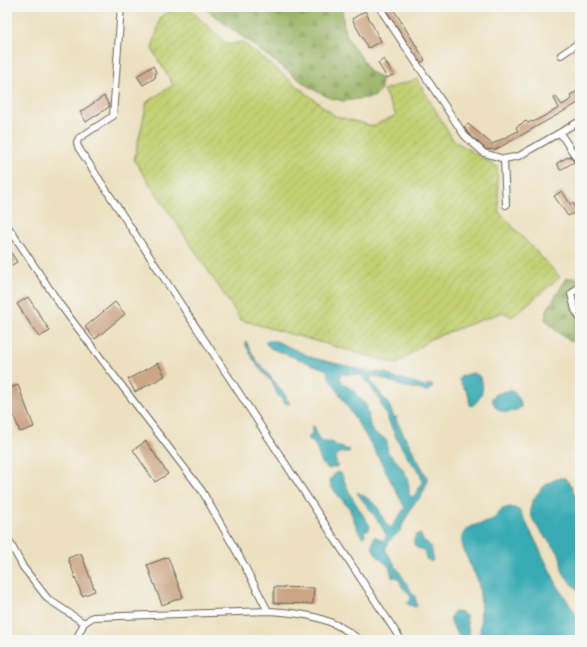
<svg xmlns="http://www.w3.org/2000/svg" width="587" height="647" font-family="'Shantell Sans',sans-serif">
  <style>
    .forest { fill: url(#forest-firs); stroke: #5a6740 }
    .garden { fill: url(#garden-furrows); stroke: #6f7648 }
    .water { fill: #39abb4; stroke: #2a6468; fill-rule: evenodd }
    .building { fill: #cba585 }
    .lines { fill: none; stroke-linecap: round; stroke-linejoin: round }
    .minor-casing { stroke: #656155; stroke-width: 8 }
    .minor { stroke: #fff; stroke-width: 6 }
  </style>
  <defs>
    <pattern id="forest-firs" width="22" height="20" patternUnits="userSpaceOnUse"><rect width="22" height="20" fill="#99b265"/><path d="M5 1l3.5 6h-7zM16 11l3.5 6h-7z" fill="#839857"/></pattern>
    <pattern id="garden-furrows" width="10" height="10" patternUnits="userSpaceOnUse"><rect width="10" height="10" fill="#c2d073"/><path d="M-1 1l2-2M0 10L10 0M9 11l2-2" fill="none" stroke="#a6b263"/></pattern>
  </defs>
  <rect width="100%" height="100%" fill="#f6f6f2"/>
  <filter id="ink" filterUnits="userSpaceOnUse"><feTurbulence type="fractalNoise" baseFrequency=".025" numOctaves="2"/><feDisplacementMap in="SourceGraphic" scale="8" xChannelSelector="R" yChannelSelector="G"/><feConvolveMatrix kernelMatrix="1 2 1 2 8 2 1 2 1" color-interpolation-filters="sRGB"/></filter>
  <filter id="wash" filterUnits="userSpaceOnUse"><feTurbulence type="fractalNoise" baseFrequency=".012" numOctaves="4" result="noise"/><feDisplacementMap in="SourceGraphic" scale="16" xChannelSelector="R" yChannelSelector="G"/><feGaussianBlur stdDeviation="0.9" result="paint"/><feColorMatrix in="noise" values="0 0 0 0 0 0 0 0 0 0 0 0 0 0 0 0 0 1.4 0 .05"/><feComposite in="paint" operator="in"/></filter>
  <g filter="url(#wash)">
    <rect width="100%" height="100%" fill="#ece0c0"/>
    <!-- forest -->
    <g class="forest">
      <path d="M203,7H245L248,11H258L263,7H342L344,29L351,44L360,55L369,71L381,78V89L374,97L344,101L330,98L309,87Z"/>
      <path d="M567,278H580V341H570L556,331L545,319L548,308Z"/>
    </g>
    <!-- garden -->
    <path class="garden" d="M182,7H187L228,45L242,42L335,116L373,126L396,115L383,90L417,79L453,140L497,167L499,212L560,277L512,317L503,312L430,339L397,364L241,320L134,160L147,102L173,85L152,49L161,16Z"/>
    <!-- water -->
    <g class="water">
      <path d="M246,341L254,357L283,392L290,404L284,403L282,399L278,396L272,382L258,367L246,346Z"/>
      <path d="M267,341H276L313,358L368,371L386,373L396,379H402L411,382L416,383L423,387L429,384L433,386L428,391H426L403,386L375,376H372L371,377V381L389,405L394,417H397L396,420L427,477V483L421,497L413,505L403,524L401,530L391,539L385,549L415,597L417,605L416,607L409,605L407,603L411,601C411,595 407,591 402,587L400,581L396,576L394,578L392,577L389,566C380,559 367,550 375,536L382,541L387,537C382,525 374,515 366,504C363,500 359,497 357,492C364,495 373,502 378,508C383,516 382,521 391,528L405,508L374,449L329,377L327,370L270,348L265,343ZM340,374L362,375L378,397L396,437L407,457L420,473L422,483L416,493L412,497L409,495C410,476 402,465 388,453C386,448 389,443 385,439C380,434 375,438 371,428C368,422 369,408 365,404C361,400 357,394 352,390C347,386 339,382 340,374Z"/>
      <path d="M473,373C489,377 483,401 471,406C468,402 470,398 468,394C465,388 461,385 459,380L461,376Z"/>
      <path d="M510,390C517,393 521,400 521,407C510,416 494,413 492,398L496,394Z"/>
      <path d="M312,426L315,427C318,438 317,443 332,442L337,446L350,450L349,452C344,452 336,452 335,459L338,466L329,469C315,462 322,446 308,439L309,436L312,434Z"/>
      <path d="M336,472L341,473L351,496L370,526L369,530H364L365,535L363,537L359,533L349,508L331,487L330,480Z"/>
      <path d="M559,478H565L572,487L580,509V594C576,585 567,581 563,572C560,565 562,558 558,552C544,533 517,515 539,492C544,485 551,481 559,478Z"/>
      <path d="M510,507L515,508L520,511L537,544L556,583L580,621V640H480C480,622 483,596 477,579C473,569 459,546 462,536C467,523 484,525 493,519C501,514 497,509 510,507Z"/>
      <path d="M419,534L421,535C422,542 426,540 429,545C433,549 433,557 432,562L426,559L424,550L417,548L414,545V539L416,535Z"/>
      <path d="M454,612L463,613L466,616L470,640H461C457,631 445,621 454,612Z"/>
    </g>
    <g id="blocks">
      <!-- building -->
      <g class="building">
        <path d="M384,7H392L425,60L421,63Z"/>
        <path d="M365,11L381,41L368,48L352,19Z"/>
        <path d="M384,59L393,75L387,78L378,63Z"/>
        <path d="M153,66L156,72L155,78L143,85L137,76Z"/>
        <path d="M578,91L580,94V102L495,150L486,149L469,134L464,127L468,124L492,144L518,131L516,127L526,121L528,123L532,121L533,122L559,108L554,98L556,97L562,105L572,99L570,95Z"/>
        <path d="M104,96L109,105V107L86,122L80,112Z"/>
        <path d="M570,156L574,162L560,170L557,163Z"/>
        <path d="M562,191L571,205L573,203L578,211L568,216L554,196Z"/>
        <path d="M7,246L17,262L7,268Z"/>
        <path d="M28,297L50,331L39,337L17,304Z"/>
        <path d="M115,302L125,314L95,339L85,327Z"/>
        <path d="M158,363L165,376L135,392L128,379Z"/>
        <path d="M18,385L34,427L20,432L7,399V389Z"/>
        <path d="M146,441L168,474L155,482L133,450Z"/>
        <path d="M81,553L95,591L82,596L68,558Z"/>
        <path d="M168,557L183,597L162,605L147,565Z"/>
        <path d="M274,587L314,588L313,604L274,603Z"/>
      </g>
    </g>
  </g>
  <g filter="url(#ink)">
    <use href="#blocks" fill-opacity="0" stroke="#656155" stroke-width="1"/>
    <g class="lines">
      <!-- minor casing -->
      <g class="minor-casing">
        <g id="minor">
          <path d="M121,7L113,116L79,138L77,142L78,147L401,640"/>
          <path d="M379,7L465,136L484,153L504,159L506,205"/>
          <path d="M561,55L580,42"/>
          <path d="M560,133L580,163"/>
          <path d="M504,159L519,156L580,121"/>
          <path d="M7,225L61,306L202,491L243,563L268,611"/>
          <path d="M580,286L571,294L575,310L580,318"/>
          <path d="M7,537L23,567L48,599L84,623"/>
          <path d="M76,640L84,623L93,617L268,611C304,613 332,617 360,640"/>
        </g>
      </g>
      <!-- minor -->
      <use href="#minor" class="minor"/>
    </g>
  </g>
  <!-- margin -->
  <rect width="587" height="647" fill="none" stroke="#f6f6f2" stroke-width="24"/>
</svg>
